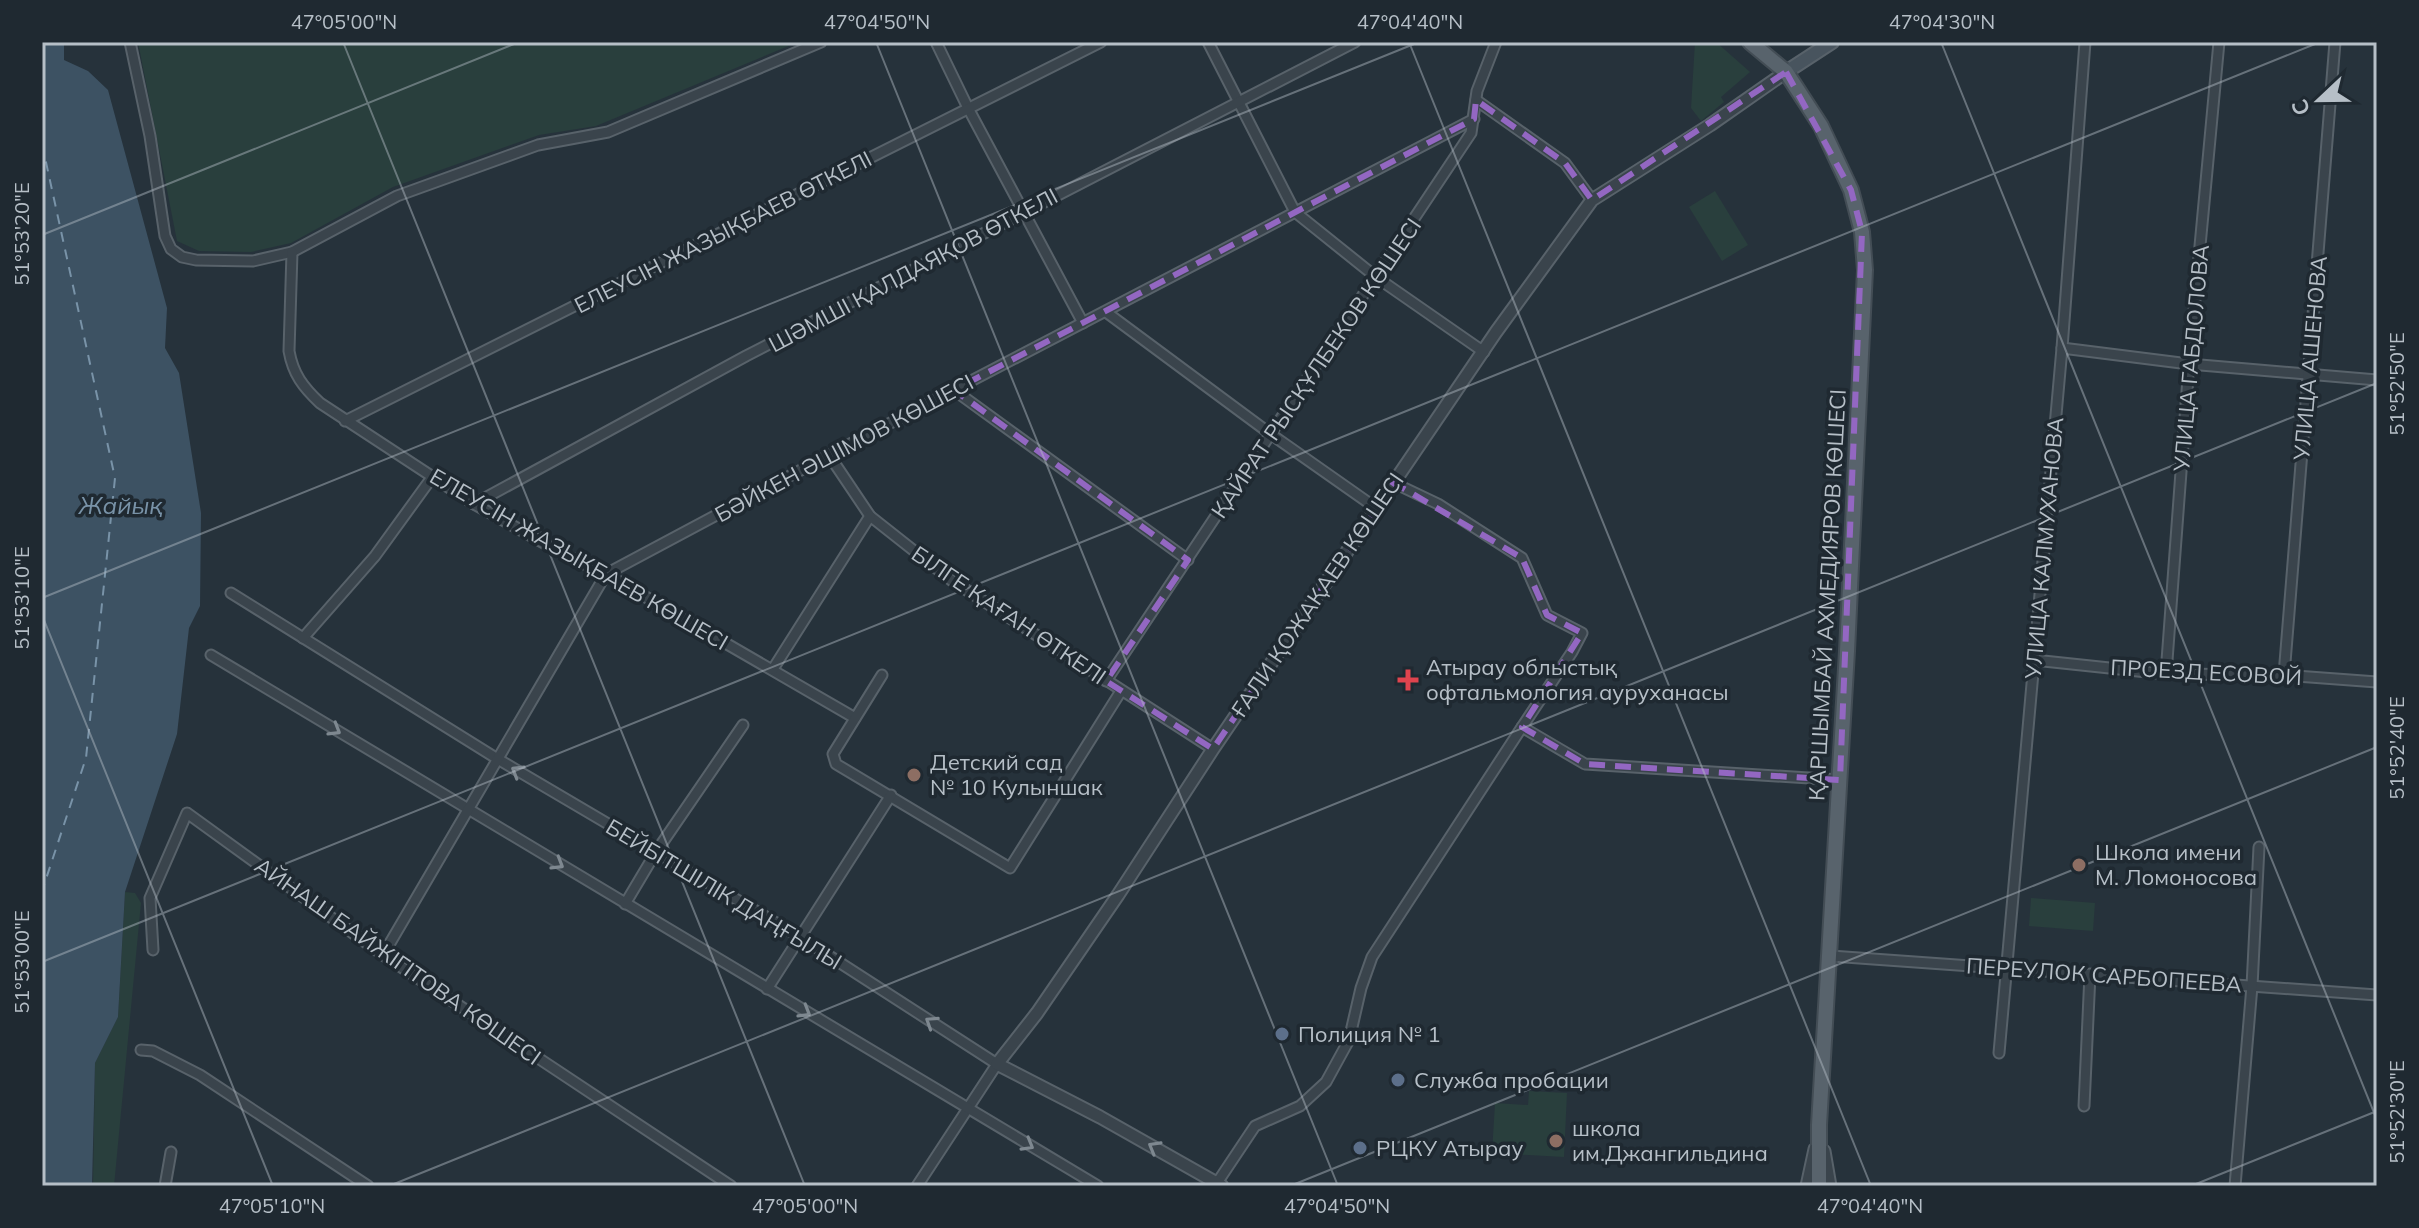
<svg xmlns="http://www.w3.org/2000/svg" width="2419" height="1228" font-family="Mulish,sans-serif">
  <style>
    .green { fill: #293f3d }
    .water { fill: #3d5263 }
    .lines { fill: none; stroke-linecap: round; stroke-linejoin: round }
    .ferry { stroke: #7993a8; stroke-width: 2; stroke-dasharray: 10 8; stroke-linecap: butt }
    .minor-casing { stroke: #58626a; stroke-width: 13 }
    .tertiary-casing { stroke: #58626a; stroke-width: 15 }
    .secondary-casing { stroke: #58626a; stroke-width: 16 }
    .primary-casing { stroke: #434d55; stroke-width: 18 }
    .minor { stroke: #3a444c; stroke-width: 9 }
    .tertiary { stroke: #3a444c; stroke-width: 11 }
    .secondary { stroke: #48545e; stroke-width: 12 }
    .primary { stroke: #58636c; stroke-width: 14 }
    .oneway { stroke: #7e8890 }
    .marked { fill: none; stroke: #9367c2; stroke-width: 6; stroke-dasharray: 16 10; stroke-linejoin: round }
    .ticks { fill: none; stroke: #b6bfc7; stroke-width: 2; stroke-opacity: 0.45 }
    .health-dot { fill: #e0444e; stroke: #1f2931; stroke-width: 3 }
    .education-dot { fill: #8d6e63; stroke: #1f2931; stroke-width: 3 }
    .service-dot { fill: #5c6f8a; stroke: #1f2931; stroke-width: 3 }
    .labels { text-anchor: middle; stroke-width: 7; stroke-linejoin: round; paint-order: stroke }
    .street-label { font-size: 22px; fill: #b6bfc7; stroke: #1f2931 }
    .poi-label { font-size: 22px; fill: #b6bfc7; stroke: #1f2931; text-anchor: start }
    .water-label { font-size: 24px; font-style: italic; fill: #7993a8; stroke: #1f2931 }
    .neatline { fill: none; stroke: #b6bfc7; stroke-width: 3 }
    .ticks-label { font-size: 20px; text-anchor: middle; fill: #b6bfc7 }
  </style>
  <rect width="100%" height="100%" fill="#26323b"/>
  <!-- green -->
  <g class="green">
    <path d="M138,42H798L596,126L539,135L393,187L291,243L251,252L199,251L177,241Z"/>
    <path d="M1695,42H1716L1750,72L1721,97L1724,102L1701,121L1691,108Z"/>
    <path d="M1715,191L1748,245L1722,261L1689,207Z"/>
    <path d="M125,892L135,893L141,903L114,1186H93L95,1063L118,1017Z"/>
    <path d="M2031,898L2095,903L2093,931L2029,926Z"/>
    <path d="M1529,1091L1567,1093L1564,1157L1492,1153L1495,1103L1528,1105Z"/>
  </g>
  <!-- water -->
  <path class="water" d="M42,42H64V60L88,71L108,90L167,308L165,348L179,373L201,513L200,606L189,628L177,734L125,892L118,1017L95,1063L92,1186H42Z"/>
  <g class="lines">
    <!-- ferry -->
    <path class="ferry" d="M42,144L115,478L86,758L42,891"/>
    <!-- minor casing -->
    <g class="minor-casing">
      <g id="minor">
        <path d="M130,42L150,136L165,236L171,249L182,257L196,260L253,261L292,252L397,196L538,145L608,132L821,42"/>
        <path d="M936,42L968,108L1083,323"/>
        <path d="M1208,42L1295,212L1376,277L1484,352"/>
        <path d="M1476,100L1565,163L1592,200"/>
        <path d="M292,252L289,351C293,374 303,387 320,403L474,504L567,556L606,574L855,718"/>
        <path d="M1106,312L1272,435L1376,508"/>
        <path d="M2062,348L2189,364L2377,380"/>
        <path d="M954,390L1188,560"/>
        <path d="M345,421L1101,42"/>
        <path d="M829,455L870,516L951,580L1213,749"/>
        <path d="M1394,483L1438,504L1522,558L1547,615L1582,633L1572,652L1522,727L1585,764L1840,780"/>
        <path d="M474,504L746,356L1355,42"/>
        <path d="M231,593L496,758L800,937L997,1064L917,1186"/>
        <path d="M303,638L375,556L433,476"/>
        <path d="M211,655L1098,1186"/>
        <path d="M2034,660L2166,674L2284,675L2377,682"/>
        <path d="M773,669L870,516"/>
        <path d="M2166,674L2189,364L2219,42"/>
        <path d="M882,675L833,754L836,764L1010,868L1121,691"/>
        <path d="M2284,675L2335,42"/>
        <path d="M1106,681L1471,133L1477,91L1496,42"/>
        <path d="M625,904L656,852L743,725"/>
        <path d="M153,950L150,898L187,813L383,955L731,1186"/>
        <path d="M383,955L606,574L829,455L1474,119"/>
        <path d="M1831,956L2377,995"/>
        <path d="M767,989L891,795"/>
        <path d="M141,1050L153,1051L200,1075L368,1186"/>
        <path d="M1999,1053L2062,348L2085,42"/>
        <path d="M2084,1106L2090,974"/>
        <path d="M1217,1183L1255,1126L1300,1106L1326,1082L1349,1040L1361,988L1372,957L1522,727"/>
        <path d="M165,1186L171,1152"/>
        <path d="M2235,1186L2252,986L2259,847"/>
      </g>
    </g>
    <!-- tertiary casing -->
    <g class="tertiary-casing">
      <g id="tertiary">
        <path d="M1824,1151L1830,1186"/>
        <path d="M1222,1186L1100,1117L997,1064L1037,1013L1118,895L1213,749L1496,332L1592,200L1710,125L1786,72"/>
        <path d="M1807,1186L1815,1149"/>
      </g>
    </g>
    <!-- secondary casing -->
    <g class="secondary-casing">
      <path id="secondary" d="M1786,72L1832,42"/>
    </g>
    <!-- primary casing -->
    <g class="primary-casing">
      <path id="primary" d="M1750,42L1786,72L1821,126L1851,190L1862,232L1865,270L1847,651L1819,1125V1186"/>
    </g>
    <!-- minor -->
    <use href="#minor" class="minor"/>
    <!-- tertiary -->
    <use href="#tertiary" class="tertiary"/>
    <!-- secondary -->
    <use href="#secondary" class="secondary"/>
    <!-- primary -->
    <use href="#primary" class="primary"/>
  </g>
  <!-- one-way arrows -->
  <defs><path id="oneway-chevron" d="M-2-3.5L2.5 0L-2 3.5" fill="none" stroke-width="1.6" stroke-linecap="round" stroke-linejoin="round" transform="scale(2)"/></defs>
  <g class="oneway">
    <use href="#oneway-chevron" transform="translate(335 730) rotate(31)"/>
    <use href="#oneway-chevron" transform="translate(517 771) rotate(-149)"/>
    <use href="#oneway-chevron" transform="translate(558 864) rotate(31)"/>
    <use href="#oneway-chevron" transform="translate(805 1012) rotate(31)"/>
    <use href="#oneway-chevron" transform="translate(931 1022) rotate(-147)"/>
    <use href="#oneway-chevron" transform="translate(1028 1145) rotate(30)"/>
    <use href="#oneway-chevron" transform="translate(1154 1147) rotate(-150)"/>
  </g>
  <!-- marked area -->
  <path class="marked" d="M1786,72L1851,190L1862,232L1840,780L1585,764L1522,727L1582,633L1547,615L1522,558L1394,483L1213,749L1106,681L1188,560L954,390L1474,119L1476,100L1565,163L1592,200Z"/>
  <!-- ticks -->
  <path class="ticks" d="M343,42L805,1186M876,42L1338,1186M1409,42L1871,1186M1941,42L2377,1120M42,235L519,42M42,598L1419,42M42,615L273,1186M42,962L2320,42M389,1186L2377,383M1290,1186L2377,747M2191,1186L2377,1111"/>
  <!-- markers -->
  <path class="health-dot" d="M1404 668h8v8h8v8h-8v8h-8v-8h-8v-8h8z"/>
  <g class="education-dot">
    <circle cx="914" cy="775" r="8"/>
    <circle cx="2079" cy="865" r="8"/>
    <circle cx="1556" cy="1141" r="8"/>
  </g>
  <g class="service-dot">
    <circle cx="1282" cy="1034" r="8"/>
    <circle cx="1398" cy="1080" r="8"/>
    <circle cx="1360" cy="1148" r="8"/>
  </g>
  <g class="labels">
    <!-- street labels -->
    <g class="street-label">
      <text transform="translate(723 232) rotate(-27)" y="8">ЕЛЕУСІН ЖАЗЫҚБАЕВ ӨТКЕЛІ</text>
      <text transform="translate(913 270) rotate(-28)" y="8">ШӘМШІ ҚАЛДАЯҚОВ ӨТКЕЛІ</text>
      <text transform="translate(2191 358) rotate(-85)" y="8">УЛИЦА ГАБДОЛОВА</text>
      <text transform="translate(2310 358) rotate(-85)" y="8">УЛИЦА АШЕНОВА</text>
      <text transform="translate(1316 368) rotate(-56)" y="8">ҚАЙРАТ РЫСҚҰЛБЕКОВ КӨШЕСІ</text>
      <text transform="translate(844 448) rotate(-28)" y="8">БӘЙКЕН ӘШІМОВ КӨШЕСІ</text>
      <text transform="translate(2044 548) rotate(-85)" y="8">УЛИЦА КАЛМУХАНОВА</text>
      <text transform="translate(579 559) rotate(30)" y="8">ЕЛЕУСІН ЖАЗЫҚБАЕВ КӨШЕСІ</text>
      <text transform="translate(1317 595) rotate(-56)" y="8">ҒАЛИ ҚОЖАҚАЕВ КӨШЕСІ</text>
      <text transform="translate(1827 595) rotate(-87)" y="8">ҚАРШЫМБАЙ АХМЕДИЯРОВ КӨШЕСІ</text>
      <text transform="translate(1009 615) rotate(34)" y="8">БІЛГЕ ҚАҒАН ӨТКЕЛІ</text>
      <text transform="translate(2206 672) rotate(3)" y="8">ПРОЕЗД ЕСОВОЙ</text>
      <text transform="translate(724 894) rotate(31)" y="8">БЕЙБІТШІЛІК ДАҢҒЫЛЫ</text>
      <text transform="translate(398 961) rotate(35)" y="8">АЙНАШ БАЙЖІГІТОВА КӨШЕСІ</text>
      <text transform="translate(2104 975) rotate(4)" y="8">ПЕРЕУЛОК САРБОПЕЕВА</text>
    </g>
    <!-- poi labels -->
    <g class="poi-label">
      <text x="1426" y="675">Атырау облыстық<tspan x="1426" dy="25">офтальмология ауруханасы</tspan></text>
      <text x="930" y="770">Детский сад<tspan x="930" dy="25">№ 10 Кулыншак</tspan></text>
      <text x="2095" y="860">Школа имени<tspan x="2095" dy="25">М. Ломоносова</tspan></text>
      <text x="1298" y="1042">Полиция № 1</text>
      <text x="1414" y="1088">Служба пробации</text>
      <text x="1572" y="1136">школа<tspan x="1572" dy="25">им.Джангильдина</tspan></text>
      <text x="1376" y="1156">РЦКУ Атырау</text>
    </g>
    <!-- water labels -->
    <g class="water-label">
      <text x="121" y="514">Жайық</text>
    </g>
  </g>
  <!-- border -->
  <rect width="2419" height="1228" fill="none" stroke="#1f2931" stroke-width="88"/>
  <!-- north arrow -->
  <g transform="translate(2319 100) rotate(248)" stroke="#1f2931" stroke-width="6" paint-order="stroke">
  <path d="M0-6L14 30L0 20L-14 30Z" fill="#b6bfc7"/>
  <text y="-12" font-size="22" font-weight="bold" text-anchor="middle" fill="#b6bfc7">С</text>
  </g>
  <rect x="44" y="44" width="2331" height="1140" class="neatline"/>
  <g class="ticks-label">
    <text x="344" y="29">47°05'00"N</text>
    <text x="877" y="29">47°04'50"N</text>
    <text x="1410" y="29">47°04'40"N</text>
    <text x="1942" y="29">47°04'30"N</text>
    <text transform="translate(22 234) rotate(-90)" y="7">51°53'20"E</text>
    <text transform="translate(2397 384) rotate(-90)" y="7">51°52'50"E</text>
    <text transform="translate(22 598) rotate(-90)" y="7">51°53'10"E</text>
    <text transform="translate(2397 748) rotate(-90)" y="7">51°52'40"E</text>
    <text transform="translate(22 962) rotate(-90)" y="7">51°53'00"E</text>
    <text transform="translate(2397 1112) rotate(-90)" y="7">51°52'30"E</text>
    <text x="272" y="1213">47°05'10"N</text>
    <text x="805" y="1213">47°05'00"N</text>
    <text x="1337" y="1213">47°04'50"N</text>
    <text x="1870" y="1213">47°04'40"N</text>
  </g>
</svg>
